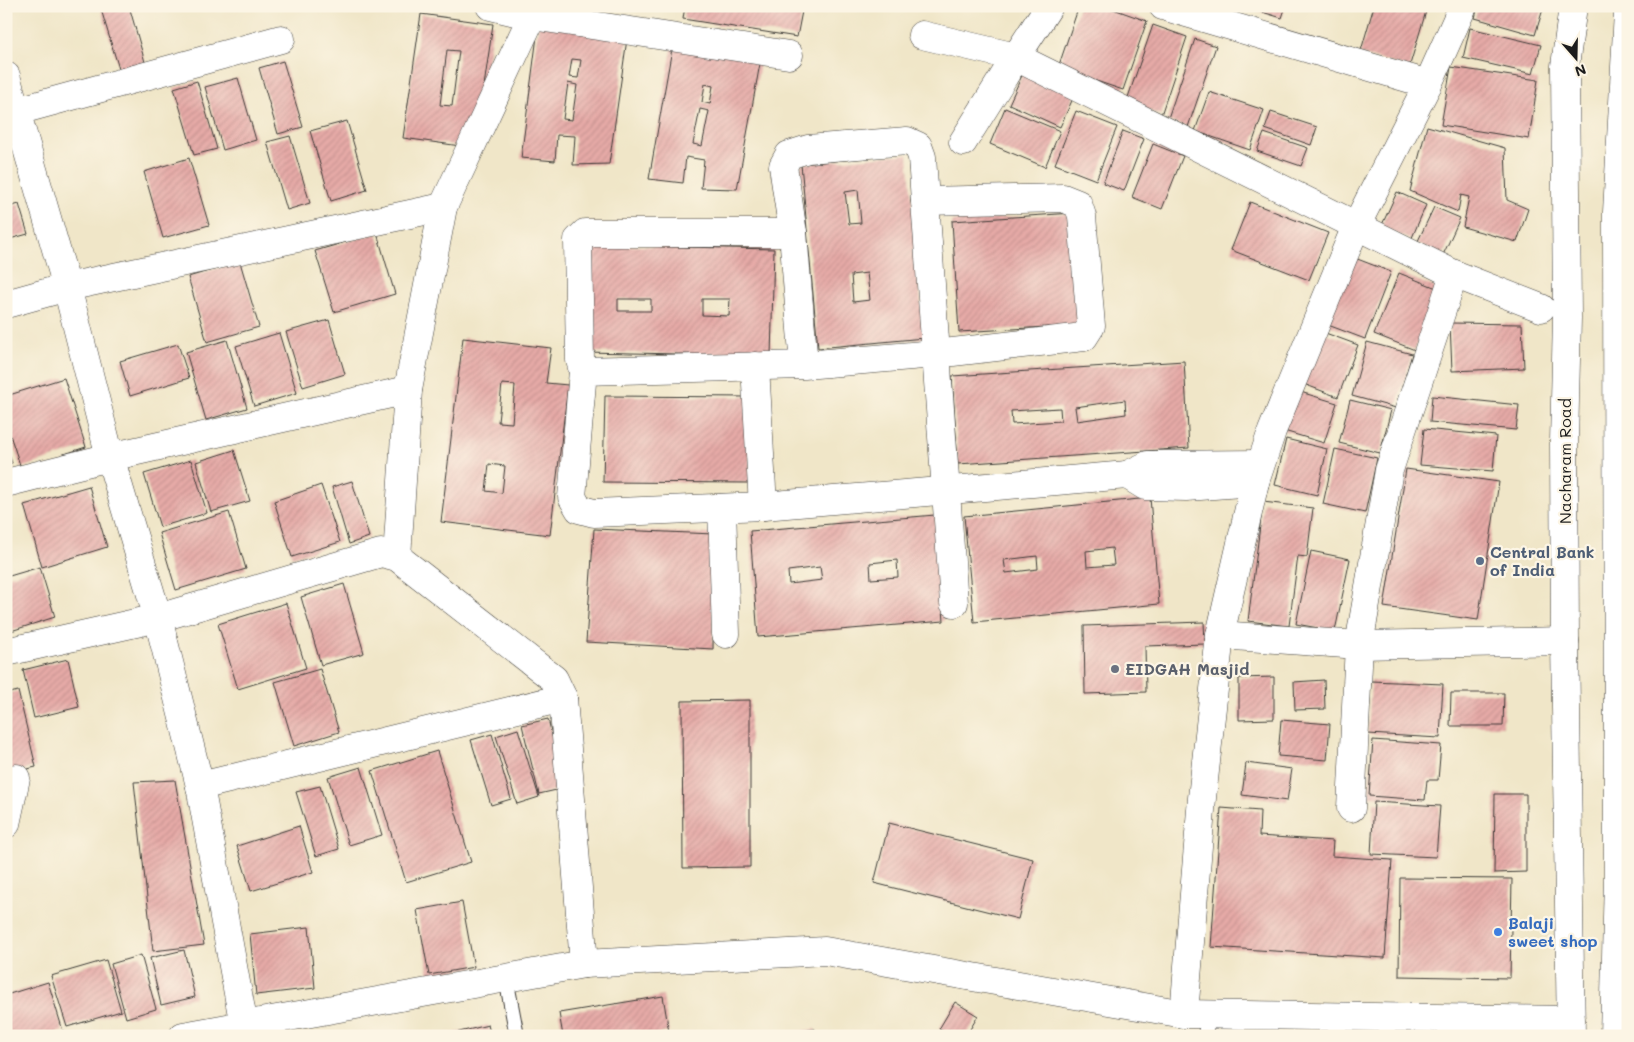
<svg xmlns="http://www.w3.org/2000/svg" width="1634" height="1042" font-family="Mali,sans-serif">
  <style>
    .building { fill: url(#building-hatch); fill-rule: evenodd }
    .lines { fill: none; stroke-linecap: round; stroke-linejoin: round }
    .service-casing { stroke: #3c3a36; stroke-width: 16 }
    .minor-casing { stroke: #3c3a36; stroke-width: 29 }
    .secondary-casing { stroke: #3c3a36; stroke-width: 29 }
    .service { stroke: #fff; stroke-width: 14 }
    .minor { stroke: #fff; stroke-width: 28 }
    .secondary { stroke: #fff; stroke-width: 28 }
    .service-dot { fill: #5c6f8a; stroke: #fcf5e5; stroke-width: 2 }
    .worship-dot { fill: #6b7280; stroke: #fcf5e5; stroke-width: 2 }
    .shop-dot { fill: #3f7fe0; stroke: #fcf5e5; stroke-width: 2 }
    .labels { text-anchor: middle; stroke-width: 4.5; stroke-linejoin: round; paint-order: stroke }
    .street-label { font-size: 16px; fill: #1c1c1c; stroke: #fcf5e5 }
    .service-label { font-size: 16px; font-weight: bold; fill: #4e5e75; stroke: #fcf5e5; text-anchor: start }
    .worship-label { font-size: 16px; font-weight: bold; fill: #5b616d; stroke: #fcf5e5; text-anchor: start }
    .shop-label { font-size: 16px; font-weight: bold; fill: #366cbe; stroke: #fcf5e5; text-anchor: start }
  </style>
  <defs>
    <pattern id="building-hatch" width="6" height="6" patternUnits="userSpaceOnUse" patternTransform="scale(1.25)"><rect width="6" height="6" fill="#e6aaa7"/><path d="M-1 1l2-2M0 6l6-6M5 7l2-2" fill="none" stroke="#c5928f"/></pattern>
  </defs>
  <rect width="100%" height="100%" fill="#fcf5e5"/>
  <filter id="ink" filterUnits="userSpaceOnUse"><feTurbulence type="fractalNoise" baseFrequency=".02" numOctaves="2"/><feDisplacementMap in="SourceGraphic" scale="10" xChannelSelector="R" yChannelSelector="G"/><feConvolveMatrix kernelMatrix="1 2 1 2 8 2 1 2 1" color-interpolation-filters="sRGB"/></filter>
  <filter id="wash" filterUnits="userSpaceOnUse"><feTurbulence type="fractalNoise" baseFrequency=".0096" numOctaves="4" result="noise"/><feDisplacementMap in="SourceGraphic" scale="20" xChannelSelector="R" yChannelSelector="G"/><feGaussianBlur stdDeviation="1.12" result="paint"/><feColorMatrix in="noise" values="0 0 0 0 0 0 0 0 0 0 0 0 0 0 0 0 0 1.4 0 .05"/><feComposite in="paint" operator="in"/></filter>
  <g filter="url(#wash)">
    <rect width="100%" height="100%" fill="#f0e6c8"/>
    <g id="blocks">
      <!-- building -->
      <g class="building">
        <path d="M100,6H129L145,62L119,69Z"/>
        <path d="M685,6H803L797,37L683,19Z"/>
        <path d="M1079,6H1105L1147,21L1123,90L1058,68Z"/>
        <path d="M1242,6H1286L1282,18Z"/>
        <path d="M1374,6H1419L1427,8L1409,68L1360,54Z"/>
        <path d="M1478,6H1534L1543,9L1535,35L1475,18Z"/>
        <path d="M421,14L493,24L475,148L403,138ZM447,50L459,51L452,106L440,105Z"/>
        <path d="M539,21L628,32L609,164L573,165L575,136L557,135L555,161L521,158ZM572,59L581,60L578,78L569,77ZM568,83L577,85L572,120L563,119Z"/>
        <path d="M1153,25L1187,37L1161,115L1126,103Z"/>
        <path d="M1470,28L1541,45L1533,74L1463,58Z"/>
        <path d="M1195,39L1216,46L1188,127L1167,121Z"/>
        <path d="M673,43L761,58L737,189L701,188L704,160L686,157L683,183L649,179ZM705,84L713,86L710,104L702,102ZM700,109L709,111L702,146L693,144Z"/>
        <path d="M283,61L303,127L278,134L259,68Z"/>
        <path d="M1451,67L1538,80L1529,139L1441,125Z"/>
        <path d="M1024,71L1075,94L1060,127L1009,104Z"/>
        <path d="M238,78L256,140L223,150L205,87Z"/>
        <path d="M197,81L217,149L194,155L174,88Z"/>
        <path d="M1209,92L1264,110L1250,150L1195,131Z"/>
        <path d="M1005,108L1060,131L1045,167L990,144Z"/>
        <path d="M1076,111L1117,127L1096,180L1055,164Z"/>
        <path d="M1271,112L1317,127L1311,145L1265,129Z"/>
        <path d="M347,121L367,190L331,201L310,131Z"/>
        <path d="M1427,126L1505,148L1507,200L1528,209L1517,242L1463,227L1469,197L1461,195L1458,212L1410,191Z"/>
        <path d="M1123,131L1144,139L1124,191L1103,183Z"/>
        <path d="M1264,133L1308,148L1301,166L1257,151Z"/>
        <path d="M290,136L310,203L287,210L267,142Z"/>
        <path d="M1153,144L1183,156L1162,209L1132,197Z"/>
        <path d="M908,154L924,338L818,348L801,164ZM858,190L861,223L849,224L845,192ZM867,273L870,300L853,302L851,275Z"/>
        <path d="M189,158L209,225L163,238L144,172Z"/>
        <path d="M1397,192L1426,205L1411,240L1381,227Z"/>
        <path d="M1250,202L1328,233L1309,280L1231,250Z"/>
        <path d="M19,204L28,234L6,240V208Z"/>
        <path d="M1434,207L1460,218L1443,255L1417,243Z"/>
        <path d="M1074,213L1082,325L959,332L952,221Z"/>
        <path d="M377,233L395,294L334,312L315,251Z"/>
        <path d="M588,245L774,249L771,356L585,352ZM618,299H651V311H618ZM702,299H730L729,316L702,315Z"/>
        <path d="M1347,255L1391,272L1365,339L1320,322Z"/>
        <path d="M240,262L259,327L207,342L188,277Z"/>
        <path d="M1399,273L1439,289L1415,350L1374,334Z"/>
        <path d="M329,320L345,374L303,387L286,332Z"/>
        <path d="M1450,323L1522,324L1524,368L1452,371Z"/>
        <path d="M1320,331L1358,345L1338,397L1301,383Z"/>
        <path d="M279,333L297,393L254,406L236,346Z"/>
        <path d="M463,338L551,348L546,383L568,385L550,535L441,522ZM502,384L515,385L512,423L498,422ZM489,464L505,466L502,493L486,491Z"/>
        <path d="M227,340L247,408L206,420L186,352Z"/>
        <path d="M1367,342L1412,354L1396,408L1352,396Z"/>
        <path d="M178,344L189,378L130,396L120,361Z"/>
        <path d="M1184,361L1189,448L958,464L952,376ZM1125,400L1126,414L1077,421L1075,407ZM1060,408L1061,421L1012,424L1011,411Z"/>
        <path d="M64,378L86,447L21,468L6,423V396Z"/>
        <path d="M1297,391L1337,403L1324,443L1284,431Z"/>
        <path d="M605,396L750,397V483L603,482Z"/>
        <path d="M1432,396L1519,405L1516,430L1430,422Z"/>
        <path d="M1350,400L1391,410L1380,453L1339,443Z"/>
        <path d="M1424,429L1496,436L1493,471L1420,465Z"/>
        <path d="M1286,439L1327,449L1317,495L1275,485Z"/>
        <path d="M6,446L12,463L6,465Z"/>
        <path d="M1335,449L1377,458L1365,513L1323,504Z"/>
        <path d="M234,450L250,501L211,512L196,462Z"/>
        <path d="M191,460L207,513L160,527L144,474Z"/>
        <path d="M1406,469L1499,482L1478,620L1384,607Z"/>
        <path d="M352,481L369,537L349,544L332,487Z"/>
        <path d="M321,485L340,542L292,557L274,501Z"/>
        <path d="M89,486L107,547L42,567L24,505Z"/>
        <path d="M1150,498L1159,604L974,622L964,516ZM1112,548L1114,565L1087,567L1086,551ZM1037,556L1038,569L1006,573L1004,560Z"/>
        <path d="M1263,502L1313,508L1307,557L1298,556L1289,626L1248,621Z"/>
        <path d="M229,512L246,569L176,590L159,533Z"/>
        <path d="M935,515L944,621L758,637L750,531ZM897,560L898,577L871,579L870,563ZM820,567L822,580L789,584L788,571Z"/>
        <path d="M594,529L714,534L713,649L586,642Z"/>
        <path d="M1311,551L1350,559L1335,631L1296,624Z"/>
        <path d="M40,567L55,617L11,631L6,613V577Z"/>
        <path d="M344,584L364,653L321,665L301,597Z"/>
        <path d="M286,603L306,668L238,689L218,624Z"/>
        <path d="M1204,622L1205,644L1145,646L1146,692L1085,694L1084,626Z"/>
        <path d="M68,659L79,707L34,718L23,670Z"/>
        <path d="M320,669L339,732L294,746L275,682Z"/>
        <path d="M1274,677V719L1239,720V678Z"/>
        <path d="M1324,680L1325,709L1295,710L1294,682Z"/>
        <path d="M1371,681L1443,684L1440,738L1368,734Z"/>
        <path d="M18,691L36,767L6,774V694Z"/>
        <path d="M1451,693H1504L1503,726H1450Z"/>
        <path d="M750,700V867L683,868L682,701Z"/>
        <path d="M548,719L565,788L539,794L522,725Z"/>
        <path d="M1281,720L1330,724L1327,760L1278,756Z"/>
        <path d="M518,729L539,797L517,804L496,736Z"/>
        <path d="M492,734L511,799L491,805L471,740Z"/>
        <path d="M1373,740L1441,745L1438,780H1427L1425,800L1369,796Z"/>
        <path d="M437,751L471,862L406,882L372,771Z"/>
        <path d="M1246,763L1292,769L1287,801L1242,795Z"/>
        <path d="M361,767L382,835L349,845L328,777Z"/>
        <path d="M175,780L204,945L153,951L134,782Z"/>
        <path d="M320,786L339,849L316,856L296,792Z"/>
        <path d="M1495,794H1526V872L1494,873Z"/>
        <path d="M1374,802L1440,806L1436,857L1371,854Z"/>
        <path d="M1221,808L1260,811L1259,836L1333,841L1332,856L1392,860L1385,958L1211,947Z"/>
        <path d="M889,823L1033,859L1018,919L874,883Z"/>
        <path d="M299,826L313,872L251,891L237,846Z"/>
        <path d="M1400,878L1512,879L1510,978L1399,976Z"/>
        <path d="M462,902L474,967L429,975L417,910Z"/>
        <path d="M309,927L315,988L256,995L250,934Z"/>
        <path d="M184,950L195,997L161,1005L150,958Z"/>
        <path d="M141,955L156,1009L126,1018L111,964Z"/>
        <path d="M106,960L121,1011L67,1027L51,976Z"/>
        <path d="M48,982L63,1031L48,1036H11L6,1019V995Z"/>
        <path d="M663,996L669,1032L648,1036H563L559,1013Z"/>
        <path d="M955,1002L978,1016L966,1036H950L939,1029Z"/>
        <path d="M488,1025L491,1036H447V1035Z"/>
        <path d="M815,1029L816,1036H775V1035Z"/>
      </g>
    </g>
  </g>
  <g filter="url(#ink)">
    <use href="#blocks" fill-opacity="0" stroke="#3c3a36" stroke-width="1"/>
    <g class="lines">
      <!-- service casing -->
      <g class="service-casing">
        <g id="service">
          <path d="M506,978L517,1036"/>
          <path d="M1205,1036L1208,1015"/>
        </g>
      </g>
      <!-- minor casing -->
      <g class="minor-casing">
        <g id="minor">
          <path d="M490,6L532,16L789,55"/>
          <path d="M1163,6L1428,84"/>
          <path d="M922,35L1016,57L1049,6"/>
          <path d="M6,76L67,287L110,457L158,618L200,786L244,1026"/>
          <path d="M6,114L281,39"/>
          <path d="M963,142L1016,57L1454,274L1541,308"/>
          <path d="M925,201L954,603"/>
          <path d="M6,304L67,287L443,207"/>
          <path d="M804,365L793,233L783,166L789,155L808,149L907,141L918,146L922,157L925,201L1063,198L1078,204L1082,216L1091,326L1084,337L935,354L804,365L583,371L572,497L579,509L594,513L763,506L1127,475"/>
          <path d="M755,366L763,506"/>
          <path d="M583,371L580,360L578,240L585,233H793"/>
          <path d="M1255,482L1186,487L1145,486L1127,475L1148,465L1260,464"/>
          <path d="M6,483L110,457L408,390"/>
          <path d="M722,508L726,634"/>
          <path d="M397,557L408,390L443,207L532,16L543,6"/>
          <path d="M1220,635L1359,645L1565,641"/>
          <path d="M6,652L158,618L381,553L397,557L554,679L563,698L584,964"/>
          <path d="M200,786L563,698"/>
          <path d="M1351,808L1359,645L1389,470L1454,274"/>
          <path d="M6,824L16,778"/>
          <path d="M1184,1014L1202,798L1220,635L1255,482L1272,431L1356,226L1428,84L1463,6"/>
          <path d="M183,1036L584,964L825,951L1184,1014L1571,1020"/>
        </g>
      </g>
      <!-- secondary casing -->
      <g class="secondary-casing">
        <g id="secondary">
          <path d="M1571,1036L1565,641L1564,442L1567,318L1565,66L1573,6"/>
          <path d="M1614,1036L1618,878L1617,212L1628,12"/>
        </g>
      </g>
      <!-- service -->
      <use href="#service" class="service"/>
      <!-- minor -->
      <use href="#minor" class="minor"/>
      <!-- secondary -->
      <use href="#secondary" class="secondary"/>
    </g>
  </g>
  <!-- markers -->
  <circle class="service-dot" cx="1480" cy="561" r="5"/>
  <circle class="worship-dot" cx="1115" cy="669" r="5"/>
  <circle class="shop-dot" cx="1498" cy="932" r="5"/>
  <g class="labels">
    <!-- street labels -->
    <g class="street-label">
      <text transform="translate(1565 461) rotate(-90)" y="6">Nacharam Road</text>
    </g>
    <!-- service labels -->
    <g class="service-label">
      <text x="1490" y="558">Central Bank<tspan x="1490" dy="18">of India</tspan></text>
    </g>
    <!-- worship labels -->
    <g class="worship-label">
      <text x="1125" y="675">EIDGAH Masjid</text>
    </g>
    <!-- shop labels -->
    <g class="shop-label">
      <text x="1508" y="929">Balaji<tspan x="1508" dy="18">sweet shop</tspan></text>
    </g>
  </g>
  <!-- margin -->
  <rect width="1634" height="1042" fill="none" stroke="#fcf5e5" stroke-width="25"/>
  <!-- north arrow -->
  <g transform="translate(1576 58) rotate(160)" stroke="#fcf5e5" stroke-width="4" paint-order="stroke">
  <path d="M0-4L9 19L0 12L-9 19Z" fill="#1c1c1c"/>
  <text y="-8" font-size="14" font-weight="bold" text-anchor="middle" fill="#1c1c1c">N</text>
  </g>
</svg>
